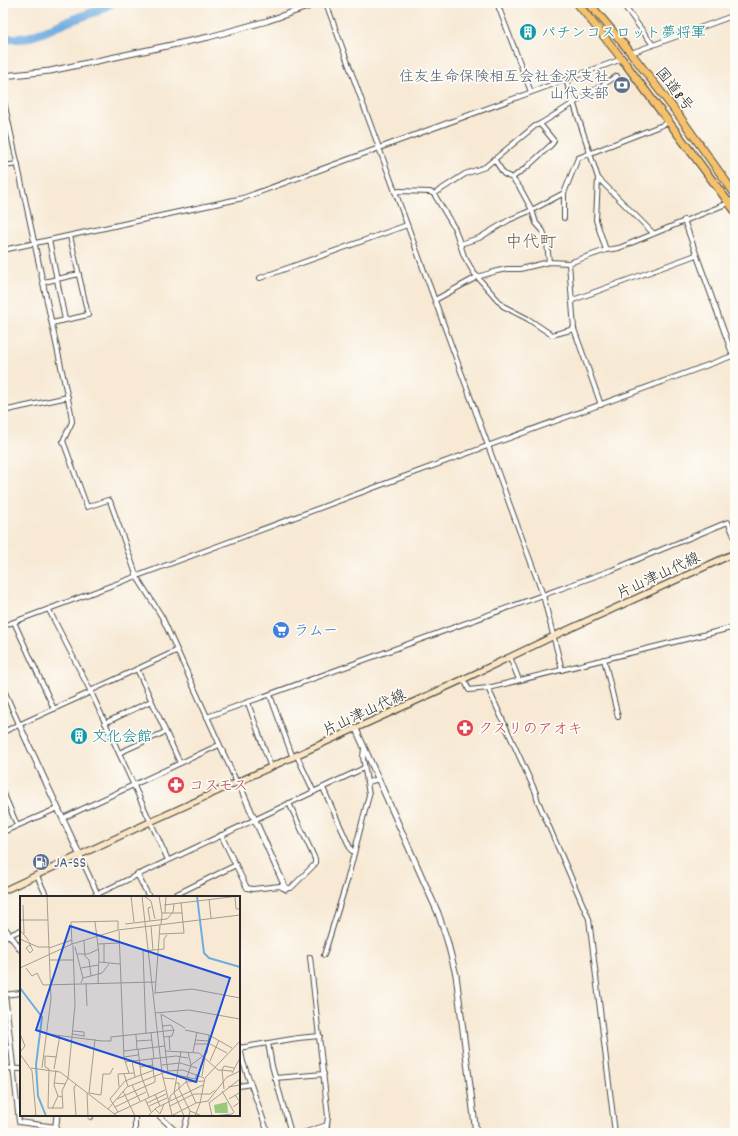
<svg xmlns="http://www.w3.org/2000/svg" width="738" height="1136" font-family="Dekko,'Klee One',sans-serif">
  <style>
    .lines { fill: none; stroke-linecap: round; stroke-linejoin: round }
    .river { stroke: #6eace0; stroke-width: 9 }
    .minor-casing { stroke: #4a4844; stroke-width: 6 }
    .tertiary-casing { stroke: #4a4844; stroke-width: 7 }
    .secondary-casing { stroke: #4a4844; stroke-width: 8 }
    .trunk-casing { stroke: #4a4844; stroke-width: 9 }
    .minor { stroke: #fff; stroke-width: 4 }
    .tertiary { stroke: #fff; stroke-width: 5 }
    .secondary { stroke: #fbe6c4; stroke-width: 5.5 }
    .trunk { stroke: #f5c16b; stroke-width: 7 }
    .labels { text-anchor: middle; stroke-width: 3.5; stroke-linejoin: round; paint-order: stroke }
    .culture-label { font-size: 15px; fill: #0d838f; stroke: #fdfcf7; text-anchor: start }
    .service-label { font-size: 15px; fill: #4e5e75; stroke: #fdfcf7; text-anchor: end }
    .street-label { font-size: 15px; fill: #2b2b2b; stroke: #fdfcf7 }
    .shop-label { font-size: 15px; fill: #366cbe; stroke: #fdfcf7; text-anchor: start }
    .health-label { font-size: 15px; fill: #be3a42; stroke: #fdfcf7; text-anchor: start }
    .quarter-label { font-size: 17px; fill: #635747; stroke: #fdfcf7 }
    .inset-river { fill: none; stroke: #6eace0; stroke-width: 2 }
    .inset-road { fill: none; stroke: #a59d90; stroke-width: 1 }
    .view { fill: #1d4ed8; fill-opacity: 0.15; stroke: #1d4ed8; stroke-width: 2 }
    .inset-edge { fill: none; stroke: #2b2b2b; stroke-width: 2 }
  </style>
  <rect width="100%" height="100%" fill="#fdfcf7"/>
  <filter id="ink" filterUnits="userSpaceOnUse"><feTurbulence type="fractalNoise" baseFrequency=".025" numOctaves="2"/><feDisplacementMap in="SourceGraphic" scale="8" xChannelSelector="R" yChannelSelector="G"/><feConvolveMatrix kernelMatrix="1 2 1 2 8 2 1 2 1" color-interpolation-filters="sRGB"/></filter>
  <filter id="wash" filterUnits="userSpaceOnUse"><feTurbulence type="fractalNoise" baseFrequency=".012" numOctaves="4" result="noise"/><feDisplacementMap in="SourceGraphic" scale="16" xChannelSelector="R" yChannelSelector="G"/><feGaussianBlur stdDeviation="0.9" result="paint"/><feColorMatrix in="noise" values="0 0 0 0 0 0 0 0 0 0 0 0 0 0 0 0 0 1.4 0 .05"/><feComposite in="paint" operator="in"/></filter>
  <g filter="url(#wash)">
    <rect width="100%" height="100%" fill="#f7e9d4"/>
    <g class="lines">
      <!-- river -->
      <path class="river" d="M3,39L26,38L44,32L61,24L97,11L111,3"/>
    </g>
  </g>
  <g filter="url(#ink)">
    <g class="lines">
      <!-- minor casing -->
      <g class="minor-casing">
        <g id="minor">
          <path d="M326,3L512,511L543,595L562,670"/>
          <path d="M497,3L531,92"/>
          <path d="M622,3L653,45"/>
          <path d="M631,53L735,15"/>
          <path d="M566,80L598,178L653,233"/>
          <path d="M3,97L71,413L72,422L63,441L66,449L87,507L108,500L110,501L137,577L162,617L237,783"/>
          <path d="M494,159L504,174L512,178L520,188L532,210L536,223L543,231L547,243L549,262"/>
          <path d="M3,166L18,164"/>
          <path d="M512,178L527,167L552,144L554,141L540,124"/>
          <path d="M598,178L596,220L606,250"/>
          <path d="M395,192L400,191L430,192L434,194L455,229L464,256L474,273L503,306L528,319L552,335L574,329"/>
          <path d="M564,193V218"/>
          <path d="M434,194L465,174L485,167L535,126L540,124L617,76"/>
          <path d="M684,220L733,356"/>
          <path d="M49,240L65,320"/>
          <path d="M460,244L479,238L509,220L532,210L564,193L578,158L670,122"/>
          <path d="M3,250L243,198L622,59"/>
          <path d="M569,263L574,329L601,405"/>
          <path d="M260,278L407,225"/>
          <path d="M44,282L79,274"/>
          <path d="M435,300L477,277L497,271L507,269H520L549,262L569,263L606,250L619,248L726,204L735,198"/>
          <path d="M573,300L696,255"/>
          <path d="M52,323L88,315L70,236"/>
          <path d="M3,411L68,397"/>
          <path d="M49,610L91,692L168,860"/>
          <path d="M14,622L54,709"/>
          <path d="M3,626L384,484L735,355"/>
          <path d="M510,657L519,680"/>
          <path d="M604,659L618,717"/>
          <path d="M137,669L180,763"/>
          <path d="M464,679L469,690L488,688L735,627"/>
          <path d="M3,688L19,724"/>
          <path d="M488,688L536,793L537,799L589,919L615,1133"/>
          <path d="M90,691L176,651"/>
          <path d="M270,695L293,758"/>
          <path d="M248,703L271,768"/>
          <path d="M207,717L612,570L728,522L735,538"/>
          <path d="M105,723L151,701"/>
          <path d="M3,732L91,692"/>
          <path d="M119,753L165,732"/>
          <path d="M297,756L314,792"/>
          <path d="M368,782L379,779"/>
          <path d="M323,788L351,850L354,852"/>
          <path d="M3,792L17,825"/>
          <path d="M63,818L219,745"/>
          <path d="M3,832L58,808"/>
          <path d="M221,835L247,888L253,889L280,886L283,888H291L315,864V859L289,803"/>
          <path d="M80,856L99,897"/>
          <path d="M137,874L149,897"/>
          <path d="M37,876L47,897"/>
          <path d="M91,897L364,768"/>
          <path d="M171,897L236,865"/>
          <path d="M3,938L21,930"/>
          <path d="M324,955L347,881L369,795L363,757L364,748"/>
          <path d="M310,957L328,1116L326,1133"/>
          <path d="M3,978L8,1019L19,1122L56,1127"/>
          <path d="M3,995L21,993"/>
          <path d="M268,1043L272,1066L291,1133"/>
          <path d="M240,1047L243,1062L268,1133"/>
          <path d="M239,1048L298,1038L320,1036"/>
          <path d="M3,1068L21,1069"/>
          <path d="M275,1078L324,1074"/>
          <path d="M239,1086L251,1084"/>
          <path d="M158,1115L178,1133"/>
          <path d="M91,1117V1115"/>
          <path d="M3,1123L8,1133"/>
          <path d="M135,1133V1115"/>
          <path d="M183,1133L188,1115"/>
          <path d="M303,1133L327,1125"/>
        </g>
      </g>
      <!-- tertiary casing -->
      <g class="tertiary-casing">
        <g id="tertiary">
          <path d="M3,76L50,71L209,37L267,21L319,3"/>
          <path d="M19,724L80,856"/>
          <path d="M356,729L438,913L447,940L456,975L476,1133"/>
          <path d="M238,782L286,889"/>
          <path d="M3,926L21,950"/>
          <path d="M55,1133L57,1115"/>
        </g>
      </g>
      <!-- secondary casing -->
      <g class="secondary-casing">
        <path id="secondary" d="M3,891L150,822L464,679L554,636L735,553"/>
      </g>
      <!-- trunk casing -->
      <g class="trunk-casing">
        <g id="trunk">
          <path d="M577,3L622,59L735,211"/>
          <path d="M589,3L631,53L680,117L735,194"/>
        </g>
      </g>
      <!-- minor -->
      <use href="#minor" class="minor"/>
      <!-- tertiary -->
      <use href="#tertiary" class="tertiary"/>
      <!-- secondary -->
      <use href="#secondary" class="secondary"/>
      <!-- trunk -->
      <use href="#trunk" class="trunk"/>
    </g>
  </g>
  <!-- icons -->
  <defs>
    <g id="building-disc" transform="scale(0.9)"><circle r="9.5" fill="#0f9aa8" stroke="#fdfcf7"/><path d="M-4-6H4V6H1V3H-1V6H-4ZM-2.5-4.3h1.7v1.8h-1.7ZM.8-4.3h1.7v1.8H.8ZM-2.5-1h1.7V.8h-1.7ZM.8-1h1.7V.8H.8Z" fill="#fff"/></g>
    <g id="bank-disc" transform="scale(0.9)"><circle r="9.5" fill="#5c6f8a" stroke="#fdfcf7"/><path d="M-6-4H6V4H-6ZM0-2.3a2.3 2.3 0 1 0 0 4.6a2.3 2.3 0 1 0 0-4.6Z" fill="#fff"/></g>
    <g id="supermarket-disc" transform="scale(0.9)"><circle r="9.5" fill="#3f7fe0" stroke="#fdfcf7"/><path d="M-6-5.5h2.5l.6 2H6L4.5 2H-2.5L-4.4-4H-6ZM-1.5 3.2a1.3 1.3 0 1 0 .1 0ZM3 3.2a1.3 1.3 0 1 0 .1 0Z" fill="#fff"/></g>
    <g id="pharmacy-disc" transform="scale(0.9)"><circle r="9.5" fill="#e0444e" stroke="#fdfcf7"/><path d="M-2-6h4v4h4v4h-4v4h-4v-4h-4v-4h4Z" fill="#fff"/></g>
    <g id="fuel-disc" transform="scale(0.9)"><circle r="9.5" fill="#5c6f8a" stroke="#fdfcf7"/><path d="M-5.5-6h7V0h2V4h1.3V-2.5L3-4.5l.8-.8L6-3V5H2.5V1h-1V6h-7ZM-4.2-4.7v3.2H.2V-4.7Z" fill="#fff"/></g>
  </defs>
  <g fill-rule="evenodd">
    <use href="#building-disc" x="528" y="32"/>
    <use href="#bank-disc" x="622" y="85"/>
    <use href="#supermarket-disc" x="281" y="630"/>
    <use href="#pharmacy-disc" x="465" y="728"/>
    <use href="#building-disc" x="79" y="736"/>
    <use href="#pharmacy-disc" x="176" y="785"/>
    <use href="#fuel-disc" x="41" y="862"/>
  </g>
  <g class="labels">
    <!-- culture labels -->
    <g class="culture-label">
      <text x="541" y="37">パチンコスロット夢将軍</text>
      <text x="92" y="741">文化会館</text>
    </g>
    <!-- service labels -->
    <g class="service-label">
      <text x="609" y="81">住友生命保険相互会社金沢支社<tspan x="609" dy="17">山代支部</tspan></text>
      <text x="54" y="867" text-anchor="start">JA-SS</text>
    </g>
    <!-- street labels -->
    <g class="street-label">
      <text transform="translate(675 89) rotate(52)" y="5">国道8号</text>
      <text transform="translate(658 575) rotate(-25)" y="5">片山津山代線</text>
      <text transform="translate(364 712) rotate(-25)" y="5">片山津山代線</text>
    </g>
    <!-- shop labels -->
    <g class="shop-label">
      <text x="294" y="635">ラムー</text>
    </g>
    <!-- health labels -->
    <g class="health-label">
      <text x="478" y="733">クスリのアオキ</text>
      <text x="189" y="790">コスモス</text>
    </g>
    <!-- quarter labels -->
    <g class="quarter-label">
      <text x="531" y="247">中代町</text>
    </g>
  </g>
  <!-- overview -->
  <g transform="translate(20 896)">
    <rect width="220" height="220" fill="#f7e9d4"/>
    <path d="M207,206L208,217H195L194,209Z" fill="#96cb7c"/>
    <path class="inset-river" d="M177,0L184,57L189,62L220,71M0,92L22,121L16,169L18,200L26,220"/>
    <path class="inset-road" d="M111,0L114,26M122,0L142,177L152,219M124,0L131,5L135,23M139,0L142,19L141,28M215,1L216,13H220M189,3L191,22M3,9L4,38M144,9L219,0M142,17H162M145,17L146,0M0,24H28M130,25L128,12L131,11M75,26L79,58L78,87M105,28L147,23L153,16L154,8M131,30L133,54M0,34L9,45M99,35L104,162L109,177M140,38L164,37L161,6M0,43L18,51H29M64,45L65,60L69,64L71,80M9,46L12,53L13,54L10,57L6,52L10,49M52,48L51,26L98,25V34M78,48L99,47M84,48V67M55,51L63,82L61,87M29,52L52,44M57,58H68L79,53M30,64H53M79,66L100,68M0,72L52,48L98,34L220,19M6,72L12,80L17,77L23,89L136,86M61,72L78,69M63,82L82,77L89,68M66,87L67,110M135,97L172,93L220,102M135,98L140,29M135,117L169,114L220,123M141,118L148,177L175,183L177,178M141,118L165,132M142,130L151,129L154,134L152,140L144,141M165,134L189,139L212,152M53,135L64,136V141M137,136L154,134M131,137L134,163M0,138L5,150L0,156M27,138L82,145H91V141L137,136M52,138L64,140M126,138L123,55L144,53V43L147,39M116,139L117,153M149,140L150,154M75,143L69,197L81,199L83,178H90L93,172M175,144L189,145M116,145L132,144M174,148H189M190,148L207,157M118,153L121,179L129,201M104,155L145,150M145,155L179,157L198,174L212,175M161,155L154,197L164,220M168,156L171,169L169,175M173,156L177,136M0,158L12,175L16,220M25,160V171L29,173L28,212H43L42,195L48,182L55,109L53,49M25,160L37,161M104,161L118,159M132,163L134,181M112,165L115,181M190,165L199,144M105,166L156,160L168,162M142,169L160,167L177,172M171,169L187,157L189,139M120,171L133,169M11,172L40,176L97,220M22,172L31,103L27,0M34,173L40,139M36,174L34,189L38,200L42,201M169,175L166,185L170,194M212,177L220,162M104,178L108,190M182,180L185,161M143,182L155,183M34,187L46,188M155,187H159V193L170,215L169,220M56,188L54,192L56,220M112,189L120,205M99,191L98,178L114,177M208,191L220,189M204,193L202,174L204,170L214,172M170,194L176,207M103,195L115,220M67,197L68,220M135,198L140,210M182,198H190L195,194M97,203L135,186V180M125,203L131,216M209,203L219,197L220,199M150,204V200L166,186L184,185M189,206L192,220M127,207L146,198M180,207L185,182L220,145M189,207L220,183M129,210L147,202M150,210L174,198H182M95,211L126,196M213,211L220,206L215,199M32,213L38,200M88,213L107,191L148,175L163,174L184,182M135,213L140,218L144,208M170,215L182,220M98,216L90,203L105,185L134,174M94,218L145,194M128,220L136,212L183,189M151,220L176,207L188,205L207,181L220,175M175,220L180,207M193,220L212,218L214,216L202,195"/>
    <path class="view" d="M50,30L210,82L176,186L16,134Z"/>
    <rect width="220" height="220" class="inset-edge"/>
  </g>
  <!-- margin -->
  <rect width="738" height="1136" fill="none" stroke="#fdfcf7" stroke-width="16"/>
</svg>
